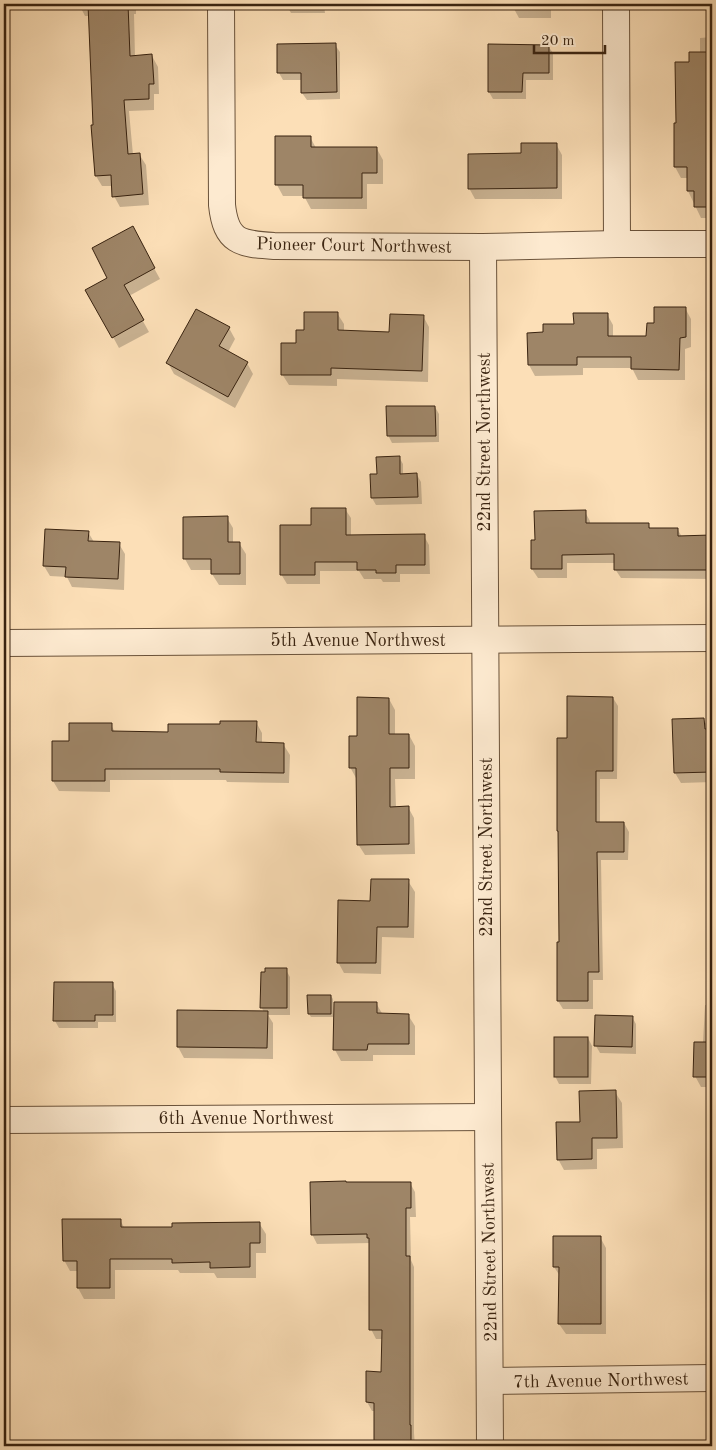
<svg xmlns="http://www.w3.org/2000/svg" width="716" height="1450" font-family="'Old Standard TT',serif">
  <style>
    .shadow { fill: #0003 }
    .building { fill: #9e8567; stroke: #392310 }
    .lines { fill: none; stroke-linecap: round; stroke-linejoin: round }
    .street-casing { stroke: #6a523a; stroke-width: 28 }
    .street { stroke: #fdead0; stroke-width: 26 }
    .labels { text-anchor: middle; stroke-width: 5; stroke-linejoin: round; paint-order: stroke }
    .street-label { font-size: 18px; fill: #392310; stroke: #fdead0 }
  </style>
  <rect width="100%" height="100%" fill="#fcdfb7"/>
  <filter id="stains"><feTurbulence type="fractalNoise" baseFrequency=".004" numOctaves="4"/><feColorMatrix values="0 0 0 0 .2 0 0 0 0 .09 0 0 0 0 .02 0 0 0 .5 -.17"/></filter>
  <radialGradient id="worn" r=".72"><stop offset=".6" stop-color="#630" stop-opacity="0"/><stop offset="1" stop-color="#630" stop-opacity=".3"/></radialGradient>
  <!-- shadow -->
  <g class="shadow">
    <path d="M79,4H136V14H134L135,57L152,56L158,67L159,94H154V110L129,111L133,155L139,154L146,165L149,205L120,207L114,196L113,186H102L96,176L90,16H85Z"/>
    <path d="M286,4H324L325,13H291Z"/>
    <path d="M513,4H551V18H519L513,7Z"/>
    <path d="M712,37V218H701L688,191V178H681L675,167V124H677L690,63L700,54V38Z"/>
    <path d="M335,45L340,52V99L307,100L302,93V80H283L279,73L278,46Z"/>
    <path d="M548,46L553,53V80H526V99H493L489,92Z"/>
    <path d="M310,137L316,148L377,149L383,160V184H367V209H311L304,196H283L277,185Z"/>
    <path d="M556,144L562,155V199H475L469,188L523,155Z"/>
    <path d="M138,239L160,279L129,296L149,332L119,348L113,337L109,278Z"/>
    <path d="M685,308L691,319V347L685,349V380H638L632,368H583V375L535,376L529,365L544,334L575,325L607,314L613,325V337L647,338Z"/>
    <path d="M337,313L344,324V332L390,333L423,316L429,327L428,382L337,379V386L289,385L282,374L305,331Z"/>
    <path d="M229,328L235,339L228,352L247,363L253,374L235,408L174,374L168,363Z"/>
    <path d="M435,407L439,414V442L392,443L388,435Z"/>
    <path d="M399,457L403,464V475H417L421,482L422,504L376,505L372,498L378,475Z"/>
    <path d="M345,509L351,518V536H424L429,545L430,574H400V582H383L381,579H364L359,571H320V584H287L281,574L312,526Z"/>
    <path d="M585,512L590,521V525L648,524L651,530H678L682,537H710L712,540V579L621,578L615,569V563H567V578H538L532,569L536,541Z"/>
    <path d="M184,518H227L233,528V543H239L246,554V585H219L212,574V570H191L185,559Z"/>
    <path d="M88,532L94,542L119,544L125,554L124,590L72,587L67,577L50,576L44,566Z"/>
    <path d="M613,698L618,706L617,779H600V823H624L629,832L628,860H601L603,980H593V1009H563L558,1001L568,740Z"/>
    <path d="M389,699L395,710V735H409L415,746V779H395L396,808L408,807L414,818L415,854L365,855L358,844L356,778L350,767L358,737Z"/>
    <path d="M703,719L710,730H712V782L681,783L675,773L673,720Z"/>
    <path d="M256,722L262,733V744H283L290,755L289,783L227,782L226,780H110V792L59,791L53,781L70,742L111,725L115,732L169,733L221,725Z"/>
    <path d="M408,881L415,892L414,938L382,937L381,974L344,973L338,962L371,902Z"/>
    <path d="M286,970L290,977V1015H268L273,1023V1059L184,1058L178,1047L264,1013L262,1008Z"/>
    <path d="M112,984L116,991V1022H98V1028H59L55,1021Z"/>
    <path d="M331,996L333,999V1017H311L309,1014Z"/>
    <path d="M376,1003L383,1015H408L415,1026V1055H373V1061H341L335,1050Z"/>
    <path d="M705,1005L712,1006V1087H701L695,1076L703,1043Z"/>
    <path d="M596,1016L632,1017L636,1024V1054L600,1053L596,1046Z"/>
    <path d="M588,1038L592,1046L591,1084H559L555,1076Z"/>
    <path d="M615,1092L622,1103L623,1148L597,1149V1169L564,1170L558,1159L581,1123Z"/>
    <path d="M410,1183L415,1192L416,1217H410L411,1260L414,1267V1433L415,1446H375V1411H372L367,1402V1373H382L383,1339H376L371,1329V1243L317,1244L312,1234Z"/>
    <path d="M120,1220L125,1229H173L259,1223L266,1234V1253H256V1278H217L214,1273H180L178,1270H115V1299H84L78,1288V1271H70L64,1260Z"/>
    <path d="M600,1237L606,1248V1334H566L559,1324L560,1276L554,1267Z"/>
    <path d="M708,1273H712V1319L707,1310Z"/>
  </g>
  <!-- building -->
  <g class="building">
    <path d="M88,4H128L130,56L152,54L154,84H149V99L124,100L128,154L140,153L143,194L112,197L111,175L95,176L91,125H93Z"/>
    <path d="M336,43L337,92L301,93V73H277V44Z"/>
    <path d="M488,44L549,45V73H523L522,92H488Z"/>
    <path d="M689,52H712V207H694V191H687V167H674V123H676L675,62H689Z"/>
    <path d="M275,136H311V147H377V173H362V198H303V185H275Z"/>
    <path d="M521,143H557V188L468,189V154L521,153Z"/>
    <path d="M133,226L155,268L124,285L144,320L112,338L85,290L107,278L92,248Z"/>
    <path d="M654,307H686V337L680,338L679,370L631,369V357H577V365H528L527,333L543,332V324H574L573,313H608V336H646L647,323H654Z"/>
    <path d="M196,309L230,327L219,346L248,362L228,397L166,363Z"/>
    <path d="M304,312H338V330L389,332L390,314L424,315L422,371L331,368V375H281V343H296V330H304Z"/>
    <path d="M386,406H435L436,436H387Z"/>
    <path d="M400,456V474L417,473L418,497L371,498L370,474H377L376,457Z"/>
    <path d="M311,508H346V535L425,534V565H396V573H376V570H357V562H315V575H280V525H311Z"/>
    <path d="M586,510V523H649V528H678V536L711,535V570H614V554L562,555V569H531V540H535L534,511Z"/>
    <path d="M228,516V542H240V574H211V559H183V517Z"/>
    <path d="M45,529L89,531L88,541L120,542L118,579L65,577L66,567L43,566Z"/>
    <path d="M567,696L613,697V771H596V822H624V852H597L599,972H588V1001H557V942H559L558,831H557V738H567Z"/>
    <path d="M357,697L389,698V734H409V768H390V807L409,806V844L357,845L356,768H349V736H357Z"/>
    <path d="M704,718L705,729L712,728V772L674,773L672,719Z"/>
    <path d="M220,721H257L256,742L284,743V773L220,772V769H105V781H52V741H69V723H112V731L168,732V724H220Z"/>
    <path d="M371,879H409L408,927H377L376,963H337L338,900L370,901Z"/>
    <path d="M265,968H287V1008H260L261,972H265Z"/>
    <path d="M54,982H113V1015H95V1021H53Z"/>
    <path d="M307,995H331V1014H308Z"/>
    <path d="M334,1002H377V1013L409,1014V1044H368L367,1050H333Z"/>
    <path d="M177,1010L268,1011L267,1048L177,1047Z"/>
    <path d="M595,1015L633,1016L632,1047L594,1046Z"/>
    <rect x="554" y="1037" width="34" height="40"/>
    <path d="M694,1042H712V1077H693Z"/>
    <path d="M616,1090L617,1138H592V1159L557,1160L556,1122H580L579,1091Z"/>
    <path d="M346,1181V1182H411V1208H406V1256H410V1425H411V1446H374V1403L366,1402V1371L381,1372L382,1330H369V1238H367V1234L311,1235L310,1182Z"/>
    <path d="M62,1219H121V1227H172V1223L260,1222V1243H250V1267L210,1268V1262L172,1263V1259H110V1288H77V1261H63Z"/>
    <path d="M553,1236H601V1324H558L559,1267H553Z"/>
  </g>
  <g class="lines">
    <!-- street casing -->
    <g class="street-casing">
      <g id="street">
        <path d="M221,4L222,205C226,242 240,244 274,246L483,247L617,244H712"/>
        <path d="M616,4L617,244"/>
        <path d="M483,247L490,1446"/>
        <path d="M4,643L712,638"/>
        <path d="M4,1120L488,1117"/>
        <path d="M490,1381L712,1378"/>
      </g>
    </g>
    <!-- street -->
    <use href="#street" class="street"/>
  </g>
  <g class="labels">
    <!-- street labels -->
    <g class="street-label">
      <text transform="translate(354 245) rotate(1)" y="6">Pioneer Court Northwest</text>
      <text transform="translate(484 442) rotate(-90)" y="6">22nd Street Northwest</text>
      <text x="358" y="646">5th Avenue Northwest</text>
      <text transform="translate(486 847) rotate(-90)" y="6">22nd Street Northwest</text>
      <text x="246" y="1124">6th Avenue Northwest</text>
      <text transform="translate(489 1252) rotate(-91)" y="6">22nd Street Northwest</text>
      <text transform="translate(601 1380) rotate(-1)" y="6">7th Avenue Northwest</text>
    </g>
  </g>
  <!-- margin -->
  <rect width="716" height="1450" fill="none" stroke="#fcdfb7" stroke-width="20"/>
  <rect x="5" y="5" width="706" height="1440" fill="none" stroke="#392310" stroke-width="2.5"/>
  <rect x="10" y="10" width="696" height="1430" fill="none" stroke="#392310"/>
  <!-- scale -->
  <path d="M534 45v8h71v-8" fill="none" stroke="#392310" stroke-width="2.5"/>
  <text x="541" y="45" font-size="15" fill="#392310" stroke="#fdead0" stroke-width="4" paint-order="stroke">20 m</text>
  <rect width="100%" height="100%" filter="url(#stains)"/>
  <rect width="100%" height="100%" fill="url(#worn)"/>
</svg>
